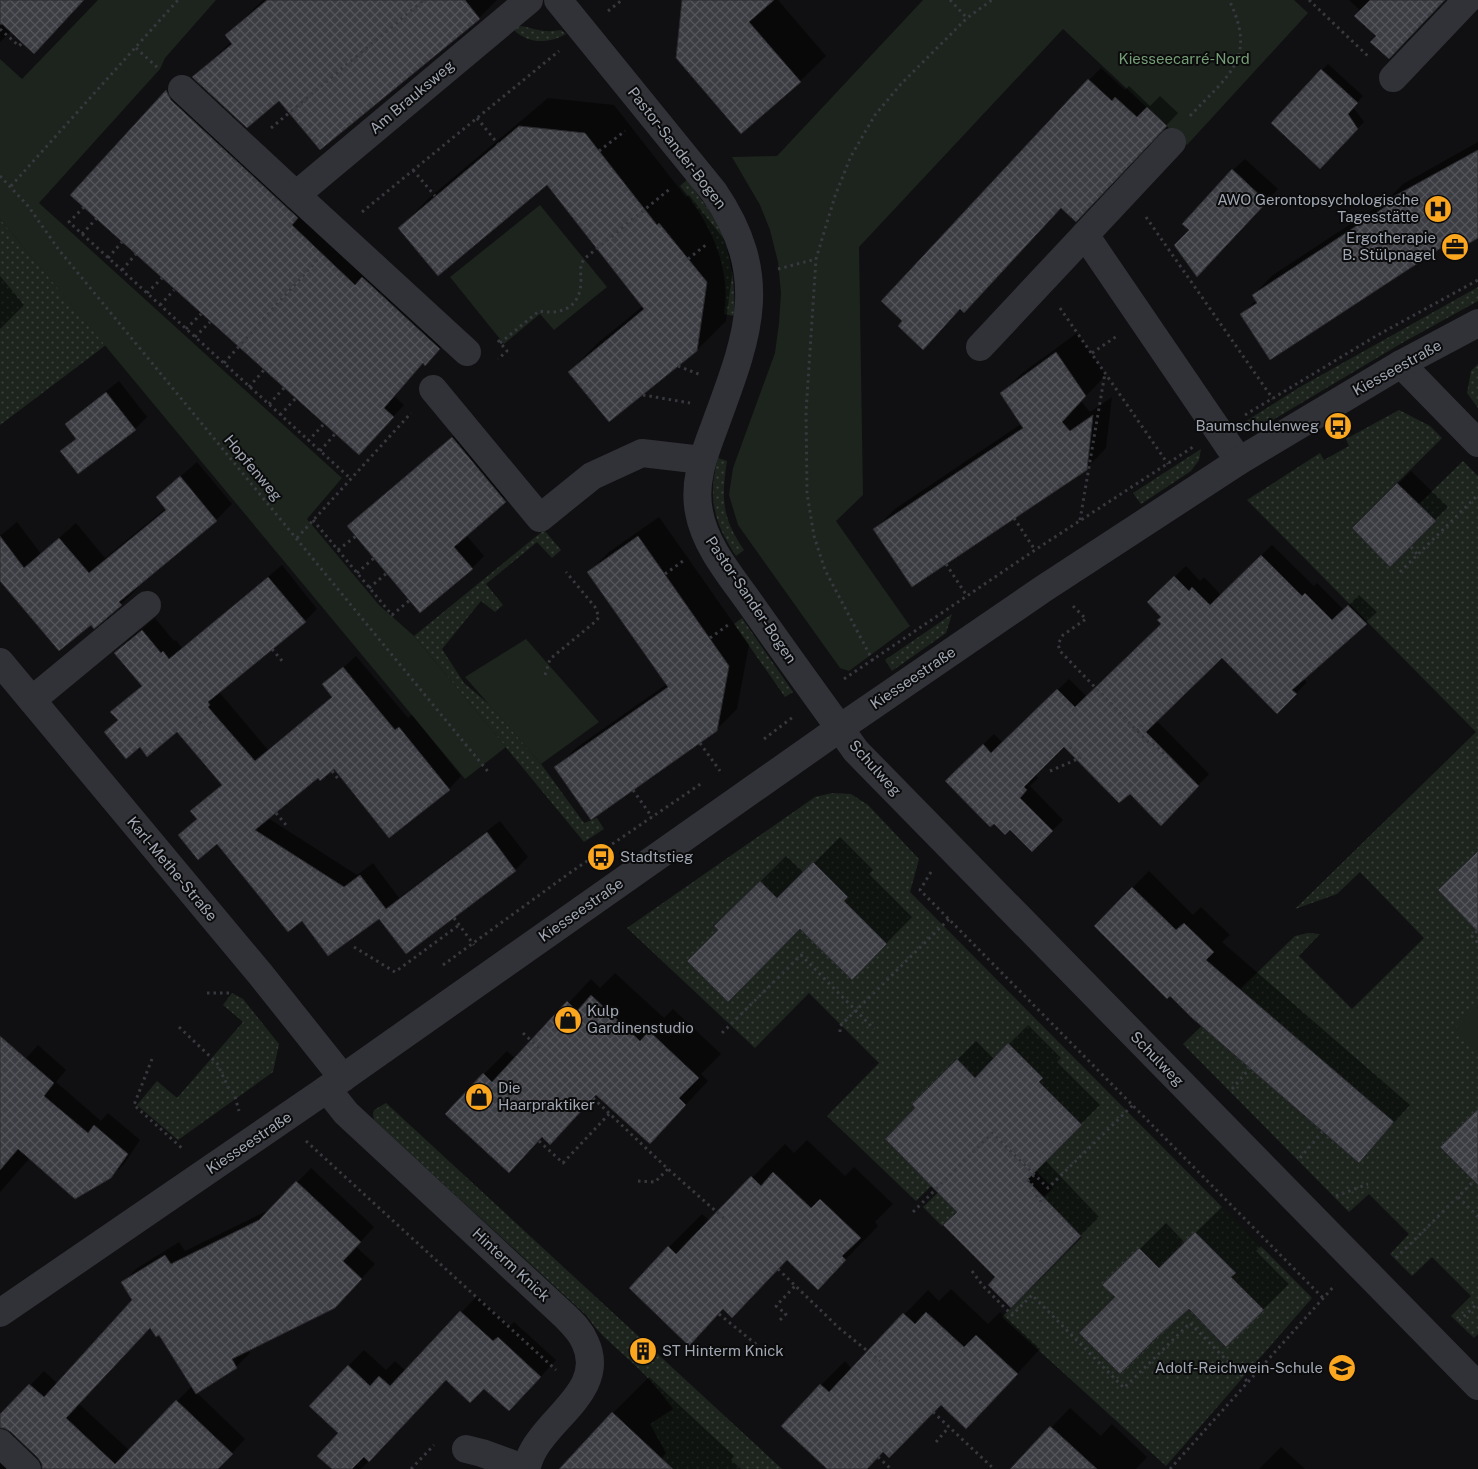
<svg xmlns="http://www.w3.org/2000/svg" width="1478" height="1469" font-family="'Public Sans',sans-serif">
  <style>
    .grass { fill: url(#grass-dots) }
    .green { fill: #1c241d }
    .shadow { fill: #0007; fill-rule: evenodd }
    .building { fill: url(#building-cross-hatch); stroke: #2a2a2e }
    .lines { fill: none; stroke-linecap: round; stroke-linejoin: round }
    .path { stroke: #37393e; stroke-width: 3; stroke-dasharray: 2.5 4; stroke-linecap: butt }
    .minor { stroke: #313237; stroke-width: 28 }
    .labels { text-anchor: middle; stroke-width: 4; stroke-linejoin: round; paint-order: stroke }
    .park-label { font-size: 15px; fill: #769f77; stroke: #0b0b0c }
    .street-label { font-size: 15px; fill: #a0a7b3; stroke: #0b0b0c }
    .poi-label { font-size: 15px; fill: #a0a7b3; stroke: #0b0b0c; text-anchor: end }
  </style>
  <defs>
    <pattern id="grass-dots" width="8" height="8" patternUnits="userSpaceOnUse" patternTransform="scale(1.25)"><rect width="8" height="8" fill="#1c241d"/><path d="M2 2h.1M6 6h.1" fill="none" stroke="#3a413b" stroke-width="1.8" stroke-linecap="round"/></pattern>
    <pattern id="building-cross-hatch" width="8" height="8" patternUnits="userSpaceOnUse" patternTransform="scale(1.25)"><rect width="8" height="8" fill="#3c3d42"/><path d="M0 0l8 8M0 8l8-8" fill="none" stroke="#55565b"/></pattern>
  </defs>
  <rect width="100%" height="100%" fill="#101012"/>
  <!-- grass -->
  <g class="grass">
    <path d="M518,26C526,26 532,29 539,30C547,32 554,31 561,30L566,34C549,44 528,44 514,30Z"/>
    <path d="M687,180C697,194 708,207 716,222C731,248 736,287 734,316L724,314C732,266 709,221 680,186Z"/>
    <path d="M0,219L106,345L0,425Z"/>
    <path d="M1478,287V301L1402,343L1271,421C1262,424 1255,425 1246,421L1300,387Z"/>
    <path d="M1478,364V408L1467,393L1471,371Z"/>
    <path d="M1399,410L1430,426L1442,438L1397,483L1419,504L1463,461L1478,476V1334L1474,1338L1451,1316L1471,1296L1432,1257L1412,1276L1390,1254L1409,1234L1369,1194L1349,1212L1183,1044L1295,936L1308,933L1320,934L1299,956L1352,1009L1424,938L1360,872L1337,894L1295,909L1476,732L1247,500L1320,453L1324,460L1349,446L1346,439Z"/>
    <path d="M1201,449L1199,460L1191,471L1141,504L1133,493Z"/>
    <path d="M718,458L727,461C721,499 722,518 744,550L736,556C714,523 707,497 718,458Z"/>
    <path d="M544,530L561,550L552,558L537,542L486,584L503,605L495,612L481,601L442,649L464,683L490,705L541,764L584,823L597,818L604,829L584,842L414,636Z"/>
    <path d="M952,614L946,633L892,671L885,660Z"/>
    <path d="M742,618L793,692L785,697L734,624Z"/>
    <path d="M832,793L851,794L868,805L919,859L910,892L1312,1298L1166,1466L1002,1317L1082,1237L1043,1198L1053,1188L1007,1142L1017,1131L1046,1161L1082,1125L1039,1082L1043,1078L1008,1044L975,1078L956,1059L912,1104L915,1108L885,1139L923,1178L948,1169L916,1201L827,1116L879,1063L809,993L755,1048L627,928L815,797Z"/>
    <path d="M232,993L243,999L279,1044L273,1072L178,1140L137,1105L157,1081L177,1098L243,1022L223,1005Z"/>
    <path d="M386,1103L782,1469H673L662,1458L666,1453L650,1424L673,1409C659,1389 643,1372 625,1356C611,1343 597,1332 587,1316L374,1120L373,1115L374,1110Z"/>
    <path d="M988,1143L975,1194L942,1226L923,1207Z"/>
  </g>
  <!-- green -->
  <g class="green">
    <path d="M98,0H216L165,58L160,69L39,203L342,478L307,519L379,605L414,636L506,747L465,779L0,219V59L22,79Z"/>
    <path d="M923,0H1294L1308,13L1187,145L1063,29L859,247L863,495L836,521L910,626L849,671L840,668L738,525L729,495L733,468L775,353L779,323L781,293L778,262L770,230L760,205L732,157L777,156Z"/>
    <path d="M540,205L607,287L554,330L540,314L504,344L450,277Z"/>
    <path d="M526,639L599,722L541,764L465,677Z"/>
    <path d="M1478,1005V1053L1455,1029Z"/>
  </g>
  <!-- shadow -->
  <g class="shadow">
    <path d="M0,0H84L11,31L0,42Z"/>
    <path d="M263,0H497L479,18L320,148L279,99L194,77L232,41L227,35Z"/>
    <path d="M683,0H778L826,56L800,81Z"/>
    <path d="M1349,0H1445L1389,57L1378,36L1361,11Z"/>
    <path d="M1328,64L1363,96L1353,107L1364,122L1320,167L1322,70Z"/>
    <path d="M1101,68L1125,90L1129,86L1150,106L1160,96L1178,113L1088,208L1062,207L961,308L935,336L1089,80Z"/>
    <path d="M177,81L450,337L425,364L423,362L394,396L404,405L369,443L72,194Z"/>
    <path d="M548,98L614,105L686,197L689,195L735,253L726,321L697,350L569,372L598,343L643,306L547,183L400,228L428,199Z"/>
    <path d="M1478,142V237L1448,242L1242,314L1256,300L1253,295L1273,275L1387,200L1403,184Z"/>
    <path d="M1245,159L1278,189L1209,263L1190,230L1233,170Z"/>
    <path d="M0,276L24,305L0,329Z"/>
    <path d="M1077,333L1106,375L1081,401L1090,412L1112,397L1106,448L1086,469L875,529L895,509L1021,424L1001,394L1021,374Z"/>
    <path d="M119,381L147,417L135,429L62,451L76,438L66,424L78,413Z"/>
    <path d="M465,426L517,490L466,535L484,556L472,568L349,526Z"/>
    <path d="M197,462L232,504L216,520L136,587L137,589L121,604L91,623L0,579V536L17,522L41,554L76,523L105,558L166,508L157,497Z"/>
    <path d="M1411,471L1448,507L1390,565L1354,528Z"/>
    <path d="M659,517L749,645L737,709L716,730L556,768L576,748L667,684L589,572L609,552Z"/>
    <path d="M1272,545L1314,586L1317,583L1344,610L1359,595L1377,612L1303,678L1307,682L1277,713L1222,656L1157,721L1209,774L1161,824L1130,792L1064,745L1034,775L1038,778L1030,786L1063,820L1032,851L1010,829L946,781L994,734L1003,743L1069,679L1087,697L1163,624V617L1148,602L1186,566L1200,581L1204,577L1221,595Z"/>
    <path d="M282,565L317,609L305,621L221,690L222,691L220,693L268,750L333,696L324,685L356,656L408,718L412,715L461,776L449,789L335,767L318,776L268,818L357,875L373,863L399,898L500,821L528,857L515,870L406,952L380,917L302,919L217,842L179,835L197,818L192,811L223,784L177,731L140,745L105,732L118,719L112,712L142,685L116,653L128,640L155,618L174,641L176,640L182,648Z"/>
    <path d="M840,837L873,870L869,874L912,917L852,978L800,927L719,930L716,926L786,856L804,873Z"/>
    <path d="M1149,871L1193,915L1201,907L1230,935L1222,942L1410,1105L1359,1161L1170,995L1095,926Z"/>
    <path d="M615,973L664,1018L673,1009L721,1054L701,1074L708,1081L650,1143L597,1094L573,1120L543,1136L509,1171L484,1074L507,1051L516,1059L591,979L600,988Z"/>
    <path d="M1028,1025L1061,1058L1057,1062L1100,1105L1045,1160L1099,1217L1011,1306L997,1277L959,1211L917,1108L913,1104L976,1041L994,1059Z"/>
    <path d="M38,1045L66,1070L56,1082L101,1121L108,1113L140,1140L124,1164L111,1177L30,1158L0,1192V1087Z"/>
    <path d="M807,1140L845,1176L854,1167L893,1204L875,1222L878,1226L818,1288L788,1259L765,1283L724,1309L689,1344L669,1247L702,1214L710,1221L785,1144L794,1153Z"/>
    <path d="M311,1168L374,1227L356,1247L375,1264L349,1292L248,1350L250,1353L236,1367L196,1392L245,1439L217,1469H43V1465L39,1457L12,1431L5,1427H0V1416L44,1371L58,1384L134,1301L123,1283L136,1269L179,1242L185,1251L273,1208ZM150,1326L159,1333L192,1386L129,1450L79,1404Z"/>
    <path d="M1222,1207L1261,1246L1256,1251L1289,1284L1226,1346L1189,1307L1116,1297L1104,1285L1166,1223L1185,1243Z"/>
    <path d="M951,1289L988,1324L1000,1312L1040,1349L990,1403H941L883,1451L866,1469H829L821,1385L845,1361L852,1369L928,1290L939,1301Z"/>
    <path d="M477,1296L510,1326L514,1322L556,1360L525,1394L446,1379L361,1469H333L348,1366L364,1350L386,1370L395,1361L406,1371Z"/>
    <path d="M649,1377L734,1456L731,1460L741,1469H569L613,1413Z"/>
    <path d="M1070,1408L1101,1436L1112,1424L1147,1457L1136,1469H1035L1022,1458Z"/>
    <path d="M0,1436L34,1469H0Z"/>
    <path d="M1281,1447L1305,1469H1259Z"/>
  </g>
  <!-- building -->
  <g class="building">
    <path d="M0,0H84L34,54L0,22Z"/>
    <path d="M267,0H465L480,19L320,150L279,101L247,128L192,77L232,44L225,35Z"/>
    <path d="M682,0H774L749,22L801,82L741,134L676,58Z"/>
    <path d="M1370,0H1445L1389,59L1370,42L1376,36L1354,16Z"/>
    <path d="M1321,69L1358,103L1348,114L1358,129L1320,169L1271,123Z"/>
    <path d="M1088,79L1112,101L1115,97L1137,117L1147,107L1167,126L1076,222L1061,208L964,313L960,309L923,350L898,326L902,321L881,301Z"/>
    <path d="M166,90L171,100L298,218L292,225L355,285L362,277L440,349L425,366L423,363L384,408L394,417L359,455L70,195Z"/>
    <path d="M519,126L585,133L657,225L659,223L707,282L697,351L609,422L568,372L644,309L547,185L438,276L398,228Z"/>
    <path d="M1478,150V238L1453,253L1447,244L1270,360L1240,314L1257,303L1252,295L1385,207L1382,203Z"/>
    <path d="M1232,169L1267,202L1197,277L1174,245L1189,230L1182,224Z"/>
    <path d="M1056,352L1086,396L1062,422L1070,431L1093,415L1087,470L912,587L873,529L1023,428L1000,393Z"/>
    <path d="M106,392L136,430L78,474L60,451L76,439L65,424Z"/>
    <path d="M452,437L506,502L454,547L473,569L420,613L347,526Z"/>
    <path d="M180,476L217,521L119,602L122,605L94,629L91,625L59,651L0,581V536L24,568L59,538L89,573L166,510L156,497Z"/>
    <path d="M1397,483L1436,521L1390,567L1352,528Z"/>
    <path d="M638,536L729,666L717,731L591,820L554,767L668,687L587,572Z"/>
    <path d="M1261,555L1302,596L1305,593L1332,620L1348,605L1367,624L1292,690L1297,694L1277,714L1222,658L1146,732L1199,786L1161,826L1130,794L1119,803L1064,747L1024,787L1027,790L1020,798L1053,831L1032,852L1010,830L1005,835L994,824L990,827L945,781L983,744L991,753L1057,689L1075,707L1161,624L1157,620L1161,617L1147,602L1174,576L1189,591L1192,587L1210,605Z"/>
    <path d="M268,577L306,622L208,702L210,705L208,707L255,761L332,697L322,684L343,667L395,730L399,727L450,790L389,838L334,769L320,781L318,778L255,830L344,887L360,875L386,909L487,832L516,871L406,954L379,919L328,956L302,921L288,932L217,844L198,860L178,835L197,819L190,811L222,785L177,732L147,757L140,747L126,759L104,732L118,720L110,712L142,686L114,653L142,630L161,653L163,651L169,659Z"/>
    <path d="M1478,851V932L1438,890Z"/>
    <path d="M813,862L848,897L844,901L887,944L852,980L800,929L728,1002L687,961L718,930L714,926L760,881L777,898Z"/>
    <path d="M1132,887L1176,930L1184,923L1214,952L1206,960L1394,1122L1359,1163L1191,1017L1170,996L1167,999L1094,926Z"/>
    <path d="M591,995L640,1041L649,1031L699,1078L679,1098L686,1105L650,1144L596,1095L550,1145L542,1137L509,1173L445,1114L483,1073L492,1082L567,1001L577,1011Z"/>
    <path d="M0,1036L54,1083L44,1096L88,1133L94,1125L128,1154L111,1178L75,1199L18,1149L0,1170Z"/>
    <path d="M1008,1043L1043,1078L1039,1082L1082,1125L1027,1180L1081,1236L1011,1308L988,1285L995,1277L943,1225L957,1212L885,1139L915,1108L912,1104L957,1059L975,1078Z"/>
    <path d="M1478,1109V1185L1440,1147Z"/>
    <path d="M773,1172L811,1208L820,1199L861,1238L842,1256L846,1260L818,1290L787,1260L732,1318L723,1309L689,1346L629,1288L668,1246L676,1254L751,1176L761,1186Z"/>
    <path d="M296,1181L361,1242L343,1261L362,1279L335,1308L232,1359L237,1368L196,1394L159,1335L156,1337L150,1328L66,1418L115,1464L176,1400L233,1454L218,1469H42V1464L38,1458L11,1432L4,1428H0V1414L29,1384L44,1397L132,1300L121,1282L165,1255L171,1264L259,1220Z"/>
    <path d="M1195,1232L1236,1273L1231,1277L1264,1310L1226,1347L1189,1309L1157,1337L1120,1374L1079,1333L1115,1297L1102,1285L1139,1248L1159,1268Z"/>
    <path d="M460,1311L493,1341L498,1337L541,1377L509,1411L484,1389L470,1403L446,1380L369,1462L364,1457L352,1469H332L317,1456L338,1433L309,1406L348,1365L370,1386L379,1376L390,1386Z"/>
    <path d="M926,1312L964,1347L976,1335L1018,1374L966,1429L941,1405L889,1458L883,1452L867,1469H827L781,1426L820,1384L829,1392L903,1313L915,1324Z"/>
    <path d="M612,1412L673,1469H559Z"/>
    <path d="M1050,1426L1097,1469H1010Z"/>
  </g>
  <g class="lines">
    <!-- path -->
    <g class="path">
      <path d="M950,0L967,18"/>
      <path d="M1309,0L1370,58"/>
      <path d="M608,11L622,0"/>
      <path d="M0,24L1,23"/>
      <path d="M0,29L19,46L22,43"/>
      <path d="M136,48L159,69"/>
      <path d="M1190,116C1228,75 1258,59 1229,0"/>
      <path d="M477,118L498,144"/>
      <path d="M271,128L424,0"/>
      <path d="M599,151L625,131"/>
      <path d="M413,170L435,196"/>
      <path d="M0,176L28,206L59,250L490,774"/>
      <path d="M11,186L178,0"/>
      <path d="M84,207L69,222L351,479"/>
      <path d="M362,212L559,51"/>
      <path d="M1146,217L1273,399"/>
      <path d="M82,234L97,218"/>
      <path d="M108,258L122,242"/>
      <path d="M688,259L707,244"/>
      <path d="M778,269L816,259"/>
      <path d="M122,270L136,254"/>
      <path d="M147,293L162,278"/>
      <path d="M160,305L174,290"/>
      <path d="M1060,308L1168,464"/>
      <path d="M186,329L201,314"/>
      <path d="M195,337L210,322"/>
      <path d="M498,340L507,351L498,359"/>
      <path d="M500,343L539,311C561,315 580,308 581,282C581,272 579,267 584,259L671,188"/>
      <path d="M1092,353L1117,336"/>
      <path d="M224,363L319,258"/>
      <path d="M678,366L701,375"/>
      <path d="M249,387L264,370"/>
      <path d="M643,395L690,403"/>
      <path d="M269,404L284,388"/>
      <path d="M280,415L296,398"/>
      <path d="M1245,415L1376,336L1478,280"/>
      <path d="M308,441L324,424"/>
      <path d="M320,451L335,434"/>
      <path d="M1014,518L1035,550"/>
      <path d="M313,520L392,615L410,600"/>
      <path d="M1080,520L1105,373"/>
      <path d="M297,538L411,413"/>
      <path d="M1411,547L1417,554"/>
      <path d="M338,550L356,536"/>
      <path d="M946,564L967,596"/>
      <path d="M1400,572L1478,495"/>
      <path d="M357,573L374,558"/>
      <path d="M665,574L683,561"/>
      <path d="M369,588L387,573"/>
      <path d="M1073,606L1086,619L1063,635L1058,644L1060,651L1147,741C1156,746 1165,752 1168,762"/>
      <path d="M710,638L728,625"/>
      <path d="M272,649L283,662"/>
      <path d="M873,661L825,570L814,536L807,493L806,412L816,259L835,196L851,156L875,115L901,84L967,18L992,0"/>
      <path d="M545,675L550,659L596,621L599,617L595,607L566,572"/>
      <path d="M844,679L1035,550L1193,447"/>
      <path d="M195,717L204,727"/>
      <path d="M1137,731L1142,725"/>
      <path d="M764,739L793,717"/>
      <path d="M700,743L720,771"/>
      <path d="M332,771L339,780"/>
      <path d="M1050,771L1080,758L1067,744"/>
      <path d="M633,790L652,817"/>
      <path d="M276,813L286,825"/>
      <path d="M235,848L244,859"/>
      <path d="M931,872L920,890L1323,1298"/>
      <path d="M454,918L474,945"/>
      <path d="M1477,931L1472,936L1478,943"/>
      <path d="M354,947L395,972L459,925"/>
      <path d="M443,965L571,872L702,783"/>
      <path d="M207,993H233"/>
      <path d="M179,1027L217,1063L228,1087L234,1093L239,1111"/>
      <path d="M840,1032V1026L949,919"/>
      <path d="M523,1033L541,1050"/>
      <path d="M722,1033L801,955L874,1029"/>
      <path d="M152,1059L134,1105L184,1150"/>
      <path d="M1232,1089L1250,1068"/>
      <path d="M593,1098L668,1169L727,1221"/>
      <path d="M306,1141L556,1370"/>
      <path d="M539,1141L563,1163L609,1114"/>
      <path d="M1300,1158L1323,1131"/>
      <path d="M1034,1175L1028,1181L1032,1184L1031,1186L1041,1202"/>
      <path d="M638,1181L655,1182L668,1169"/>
      <path d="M1336,1196L1368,1184"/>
      <path d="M1458,1197L1478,1217"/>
      <path d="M913,1212L992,1133L1048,1188L1133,1105"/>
      <path d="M1396,1258L1474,1181"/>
      <path d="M778,1269L839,1328L880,1361"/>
      <path d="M972,1271L983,1286L1012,1315L1032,1295L1124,1388L1190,1323L1248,1382"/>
      <path d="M719,1314L757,1345"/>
      <path d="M780,1320L786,1314L776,1306L795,1286"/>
      <path d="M1459,1321L1478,1303"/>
      <path d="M933,1412L994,1469"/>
      <path d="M936,1442L949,1427"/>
      <path d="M878,1457L891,1469"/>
      <path d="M411,1469L434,1445"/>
      <path d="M1170,1469L1335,1285"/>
    </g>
    <!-- minor -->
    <g class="minor">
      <path d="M558,0L714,192C773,279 747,338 714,428C704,455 693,482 699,512C705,546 731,576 750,603C785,653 821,702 856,751L1478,1386"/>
      <path d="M1393,78L1467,0"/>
      <path d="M182,89L296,195"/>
      <path d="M1085,235L1239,461"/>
      <path d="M980,347L1172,142"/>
      <path d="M467,352L296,195L529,0"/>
      <path d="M1401,364L1478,443"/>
      <path d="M433,389L540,518L592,476L642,453L702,460"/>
      <path d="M0,662L261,975L343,1078"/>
      <path d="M32,700L147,605"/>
      <path d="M327,1089L346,1113L566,1317C573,1324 581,1332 585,1342C607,1388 551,1416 533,1451C530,1456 528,1463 526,1469"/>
      <path d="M0,1313L327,1089L840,728L1043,589L1239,461L1401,364L1478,323"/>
      <path d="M0,1443L27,1469"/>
      <path d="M466,1449L482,1453L526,1469"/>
    </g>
  </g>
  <!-- icons -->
  <defs>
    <g id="hospital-disc" transform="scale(1.4375)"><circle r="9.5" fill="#faa61f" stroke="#0b0b0c"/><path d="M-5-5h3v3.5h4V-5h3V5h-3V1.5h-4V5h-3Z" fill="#111"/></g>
    <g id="office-disc" transform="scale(1.4375)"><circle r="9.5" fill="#faa61f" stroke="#0b0b0c"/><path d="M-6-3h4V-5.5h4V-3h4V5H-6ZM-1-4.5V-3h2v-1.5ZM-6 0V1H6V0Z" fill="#111"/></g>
    <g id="bus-disc" transform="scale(1.4375)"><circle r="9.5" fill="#faa61f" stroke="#0b0b0c"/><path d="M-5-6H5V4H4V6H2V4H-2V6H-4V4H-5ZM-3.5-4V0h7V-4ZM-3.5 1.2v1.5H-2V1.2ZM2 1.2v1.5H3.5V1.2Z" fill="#111"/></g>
    <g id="shop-disc" transform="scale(1.4375)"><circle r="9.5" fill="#faa61f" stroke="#0b0b0c"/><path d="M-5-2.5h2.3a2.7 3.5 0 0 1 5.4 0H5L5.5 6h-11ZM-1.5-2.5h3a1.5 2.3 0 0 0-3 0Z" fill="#111"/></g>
    <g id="building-disc" transform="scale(1.4375)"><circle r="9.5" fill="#faa61f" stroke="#0b0b0c"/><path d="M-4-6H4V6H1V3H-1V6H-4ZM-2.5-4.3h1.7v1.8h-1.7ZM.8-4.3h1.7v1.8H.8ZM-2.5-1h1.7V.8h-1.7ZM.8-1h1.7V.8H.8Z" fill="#111"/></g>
    <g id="school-disc" transform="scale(1.4375)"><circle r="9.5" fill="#faa61f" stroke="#0b0b0c"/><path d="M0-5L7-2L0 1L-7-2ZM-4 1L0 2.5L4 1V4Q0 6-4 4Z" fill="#111"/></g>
  </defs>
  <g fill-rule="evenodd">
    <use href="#hospital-disc" x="1438" y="209"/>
    <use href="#office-disc" x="1455" y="247"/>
    <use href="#bus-disc" x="1338" y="426"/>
    <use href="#bus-disc" x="601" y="857"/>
    <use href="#shop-disc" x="568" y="1020"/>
    <use href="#shop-disc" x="479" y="1097"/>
    <use href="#building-disc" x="643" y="1351"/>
    <use href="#school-disc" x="1342" y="1368"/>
  </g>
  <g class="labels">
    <!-- park labels -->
    <g class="park-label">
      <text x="1184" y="64">Kiesseecarré-Nord</text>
    </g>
    <!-- street labels -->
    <g class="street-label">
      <text transform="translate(412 97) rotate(-40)" y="5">Am Brauksweg</text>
      <text transform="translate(677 148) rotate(52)" y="5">Pastor-Sander-Bogen</text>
      <text transform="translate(1397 368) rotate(-29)" y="5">Kiesseestraße</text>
      <text transform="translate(253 468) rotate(50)" y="5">Hopfenweg</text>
      <text transform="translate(751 600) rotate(56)" y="5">Pastor-Sander-Bogen</text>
      <text transform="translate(913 678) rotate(-34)" y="5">Kiesseestraße</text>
      <text transform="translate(875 768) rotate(48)" y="5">Schulweg</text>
      <text transform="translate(172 869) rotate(50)" y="5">Karl-Methe-Straße</text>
      <text transform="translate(581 910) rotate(-35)" y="5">Kiesseestraße</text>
      <text transform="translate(1157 1059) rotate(46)" y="5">Schulweg</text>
      <text transform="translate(249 1143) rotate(-34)" y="5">Kiesseestraße</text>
      <text transform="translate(511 1265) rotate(43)" y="5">Hinterm Knick</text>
    </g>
    <!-- poi labels -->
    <g class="poi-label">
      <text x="1419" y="205">AWO Gerontopsychologische<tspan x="1419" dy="17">Tagesstätte</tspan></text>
      <text x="1436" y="243">Ergotherapie<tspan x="1436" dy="17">B. Stülpnagel</tspan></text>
      <text x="1319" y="431">Baumschulenweg</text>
      <text x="620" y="862" text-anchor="start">Stadtstieg</text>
      <text x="587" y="1016" text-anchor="start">Kulp<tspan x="587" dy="17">Gardinenstudio</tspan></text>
      <text x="498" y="1093" text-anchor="start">Die<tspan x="498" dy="17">Haarpraktiker</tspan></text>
      <text x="662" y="1356" text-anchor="start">ST Hinterm Knick</text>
      <text x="1323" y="1373">Adolf-Reichwein-Schule</text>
    </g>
  </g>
</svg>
